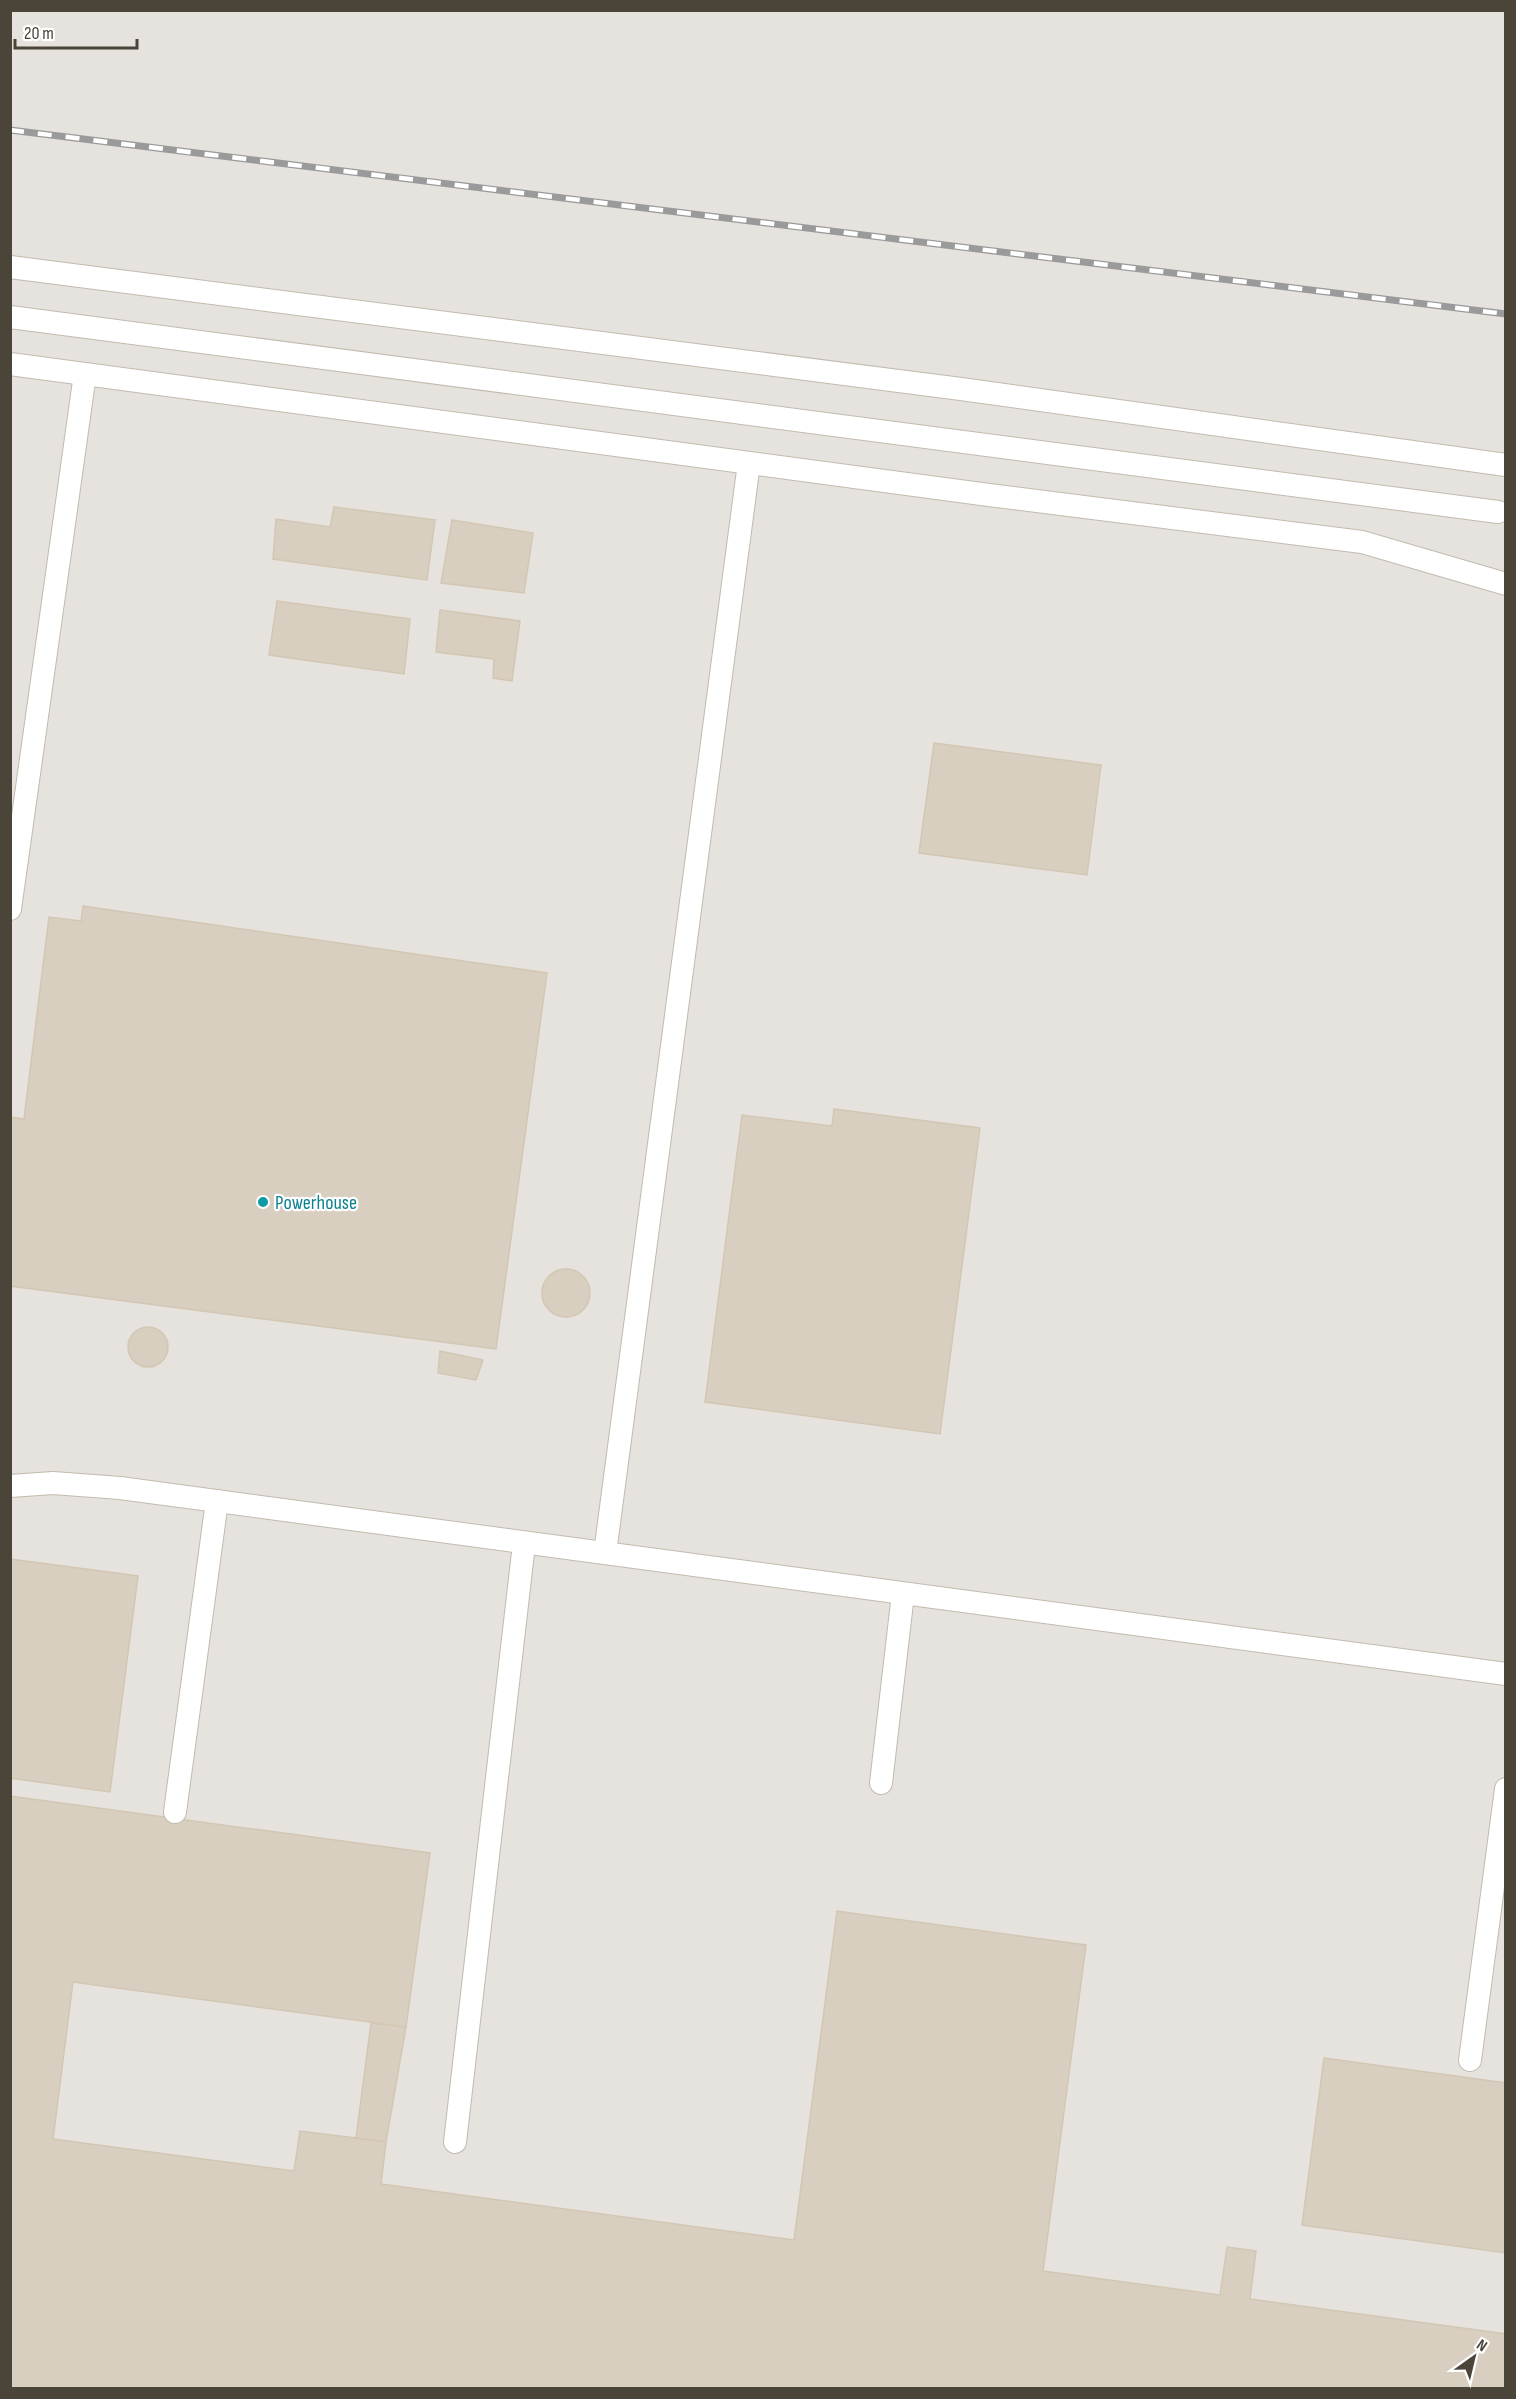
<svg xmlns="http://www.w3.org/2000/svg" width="1516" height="2399" font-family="'Sofia Sans Condensed',sans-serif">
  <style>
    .industrial { fill: #e6e2dd }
    .building { fill: #d8cfc1; stroke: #d3c7b4; stroke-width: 1.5 }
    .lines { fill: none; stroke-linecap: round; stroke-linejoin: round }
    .service-casing { stroke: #c2bbae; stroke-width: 24 }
    .service { stroke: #fff; stroke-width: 22 }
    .rail-casing { stroke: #9a9a9a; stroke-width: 7 }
    .rail { stroke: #fff; stroke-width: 4.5; stroke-dasharray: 14; stroke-linecap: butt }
    .culture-dot { fill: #0f9aa8; stroke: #fff; stroke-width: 2 }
    .labels { text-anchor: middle; stroke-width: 4.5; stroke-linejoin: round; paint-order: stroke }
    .culture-label { font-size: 20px; fill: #0d838f; stroke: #fff; text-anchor: start }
  </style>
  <rect width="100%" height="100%" fill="#f6f3ec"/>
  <!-- industrial -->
  <rect class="industrial" x="11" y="11" width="1494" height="2377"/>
  <!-- building -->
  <g class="building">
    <path d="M334,507L435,520L427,580L273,559L276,519L330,527Z"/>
    <path d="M452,520L533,533L524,593L441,583Z"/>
    <path d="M277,601L410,619L404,674L269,655Z"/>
    <path d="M440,610L520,621L512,681L493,678L494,659L436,652Z"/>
    <path d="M934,743L1101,765L1087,875L919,853Z"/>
    <path d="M83,906L547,973L496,1349L10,1286V1117L24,1119L49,917L81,921Z"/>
    <path d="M834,1109L980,1128L940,1434L705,1402L742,1115L832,1126Z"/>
    <circle cx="566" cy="1293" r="24"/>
    <circle cx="148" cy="1347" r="20"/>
    <path d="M440,1351L483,1360L476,1380L438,1373Z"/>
    <path d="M10,1559L138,1576L110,1792L10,1778Z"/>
    <path d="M10,1796L430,1853L406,2027L73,1982L53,2139L294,2171L300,2131L356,2138L386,2142L381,2184L794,2240L837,1911L1086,1945L1043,2271L1220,2295L1227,2247L1256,2251L1250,2299L1506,2334V2388H10Z"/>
    <path d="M371,2023L406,2027L386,2142L356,2138Z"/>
    <path d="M1324,2058L1506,2083V2253L1302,2225Z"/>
  </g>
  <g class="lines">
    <!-- service casing -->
    <g class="service-casing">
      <g id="service">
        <path d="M10,267L961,389L1506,465"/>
        <path d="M10,317L1498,512"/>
        <path d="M10,364L989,495L1362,542L1506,584"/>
        <path d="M10,909L85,374"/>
        <path d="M10,1486L53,1483L120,1488L1506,1674"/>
        <path d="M605,1553L749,463"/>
        <path d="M881,1783L903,1594"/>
        <path d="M175,1812L217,1501"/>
        <path d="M1470,2060L1506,1789"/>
        <path d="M455,2142L524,1544"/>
      </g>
    </g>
    <!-- service -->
    <use href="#service" class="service"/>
    <!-- rail casing -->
    <g class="rail-casing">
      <path id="rail" d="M10,130L1506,314"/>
    </g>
    <!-- rail -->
    <use href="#rail" class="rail"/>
  </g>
  <!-- markers -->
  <circle class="culture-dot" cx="263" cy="1202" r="6"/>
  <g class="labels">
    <!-- culture labels -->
    <g class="culture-label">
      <text x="275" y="1209">Powerhouse</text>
    </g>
  </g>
  <!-- border -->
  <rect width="1516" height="2399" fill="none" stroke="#4b4439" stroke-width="24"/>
  <!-- north arrow -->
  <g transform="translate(1474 2357) rotate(34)" stroke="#ffffff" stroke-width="4.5" paint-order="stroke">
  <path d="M0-4.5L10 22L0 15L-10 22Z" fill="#4b4439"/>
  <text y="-9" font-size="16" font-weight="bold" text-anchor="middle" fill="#4b4439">N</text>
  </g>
  <!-- scale -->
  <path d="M15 39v9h122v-9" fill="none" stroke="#4b4439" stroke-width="3"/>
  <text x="24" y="39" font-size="18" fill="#4b4439" stroke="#ffffff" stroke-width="4.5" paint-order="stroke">20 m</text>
</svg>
